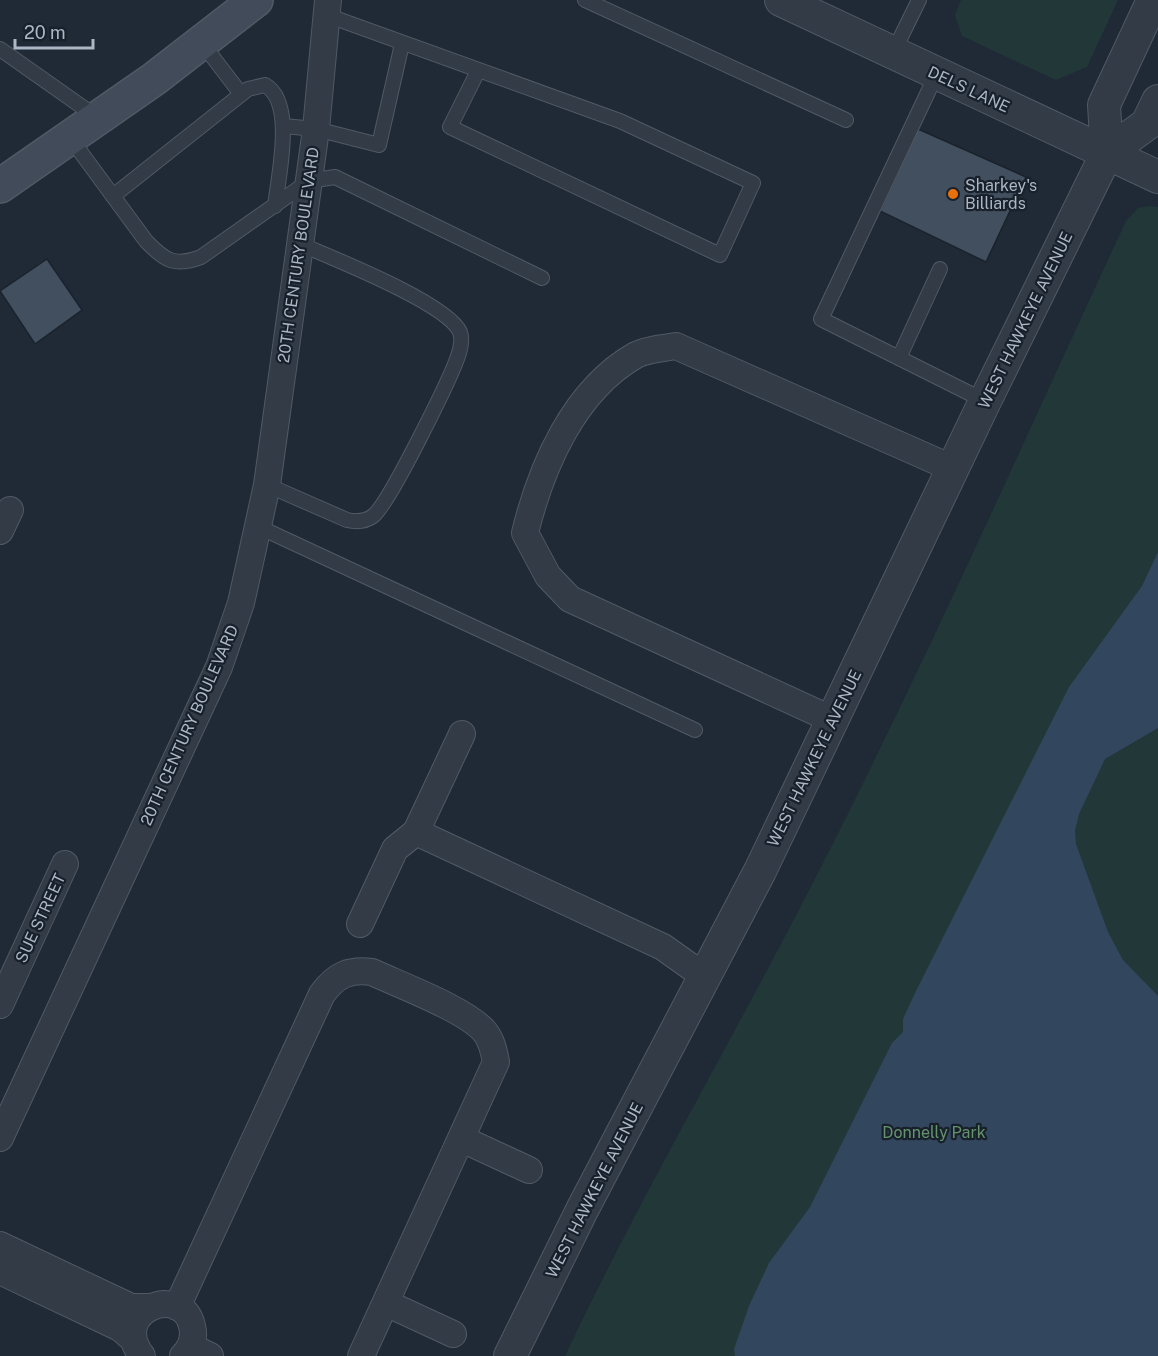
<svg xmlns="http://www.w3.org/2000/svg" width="1158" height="1356" font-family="'Public Sans',sans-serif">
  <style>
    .green { fill: #223738 }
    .water { fill: #32465e }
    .building { fill: #424f5e; stroke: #1a232d; stroke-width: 1.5 }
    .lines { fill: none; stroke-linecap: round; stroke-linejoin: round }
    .service-casing { stroke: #505965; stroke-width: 16 }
    .minor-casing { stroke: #505965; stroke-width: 28 }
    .tertiary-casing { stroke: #505965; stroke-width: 34 }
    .secondary-casing { stroke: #505965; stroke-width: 36 }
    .service { stroke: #333c46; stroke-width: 14 }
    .minor { stroke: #333c46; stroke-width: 26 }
    .tertiary { stroke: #333c46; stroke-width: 32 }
    .secondary { stroke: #414b59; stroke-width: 33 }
    .food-dot { fill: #e8710a; stroke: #18212b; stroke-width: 2 }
    .labels { text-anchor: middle; stroke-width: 4.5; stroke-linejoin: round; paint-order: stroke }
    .street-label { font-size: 16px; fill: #acb6c4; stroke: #18212b }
    .poi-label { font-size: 16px; fill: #acb6c4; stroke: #18212b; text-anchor: start }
    .park-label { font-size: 16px; fill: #65936d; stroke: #18212b }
  </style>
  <rect width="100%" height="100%" fill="#1f2a36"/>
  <!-- green -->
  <g class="green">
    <path d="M961,0H1118L1087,67L1056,80L962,36L955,15Z"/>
    <path d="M1150,206L1158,207V1356H565C643,1191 736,1034 819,871C928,658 1025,438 1126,221L1138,208Z"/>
  </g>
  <!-- water -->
  <path class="water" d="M1158,552V728L1105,759L1079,814L1075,831L1076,844L1108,932L1123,960L1158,996V1356H735L734,1349L749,1306L769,1263L810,1207L892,1043L903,1032V1019L916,991L1069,687L1142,586Z"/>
  <!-- building -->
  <g class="building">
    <path d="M918,129L1026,177L986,262L880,211Z"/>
    <path d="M47,259L82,310L35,344L0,291Z"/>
  </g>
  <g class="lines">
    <!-- service casing -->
    <g class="service-casing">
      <g id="service">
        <path d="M585,0L846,120"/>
        <path d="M329,16L620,121L753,183L720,255L450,127L478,71"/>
        <path d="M202,43L241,94"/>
        <path d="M0,49L98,118"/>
        <path d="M893,53L919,0"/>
        <path d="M937,73L821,319L985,401"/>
        <path d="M283,126L316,129L379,145L402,44"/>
        <path d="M71,139L146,241C165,261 175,267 201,257L309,181L335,177L542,278"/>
        <path d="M113,196L248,89L265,85C296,102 278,177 275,206"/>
        <path d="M899,358L940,269"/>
        <path d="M267,485L347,520C356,522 365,522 373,516C389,504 448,383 457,359C460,351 463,340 460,332C447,303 332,258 300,244"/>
        <path d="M259,527L695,730"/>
      </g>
    </g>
    <!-- minor casing -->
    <g class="minor-casing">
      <g id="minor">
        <path d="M0,531L10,510"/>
        <path d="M833,720L570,599L548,576L525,533C541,467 574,390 636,355C647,349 664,348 676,346L954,469"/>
        <path d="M416,832L663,947L705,977"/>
        <path d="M360,924L395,849L416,832L462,734"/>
        <path d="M0,1005L65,864"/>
        <path d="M0,1138L219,667L241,603L267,485L316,129L328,0"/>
        <path d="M462,1139L529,1170"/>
        <path d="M0,1245L131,1307H149"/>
        <path d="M0,1271L120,1328L133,1339"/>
        <path d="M386,1303L453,1334"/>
        <path d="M177,1307L322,994C336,975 349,969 372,972C400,985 467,1010 485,1032C492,1041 494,1051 496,1062L361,1356"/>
        <path d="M191,1347L210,1356"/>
        <path d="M142,1356C108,1311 182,1282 192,1326C195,1338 191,1348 183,1356"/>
      </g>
    </g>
    <!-- tertiary casing -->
    <g class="tertiary-casing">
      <g id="tertiary">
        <path d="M781,0L1158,177"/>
        <path d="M1107,153L1104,105L1153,0"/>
        <path d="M510,1356L582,1210L760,871L985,401L1107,153L1147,124L1158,101"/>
      </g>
    </g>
    <!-- secondary casing -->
    <g class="secondary-casing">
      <path id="secondary" d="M0,186L154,79L256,0"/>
    </g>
    <!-- service -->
    <use href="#service" class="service"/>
    <!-- minor -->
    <use href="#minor" class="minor"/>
    <!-- tertiary -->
    <use href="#tertiary" class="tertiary"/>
    <!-- secondary -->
    <use href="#secondary" class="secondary"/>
  </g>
  <!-- markers -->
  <circle class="food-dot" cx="953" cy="194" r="6"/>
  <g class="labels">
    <!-- street labels -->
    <g class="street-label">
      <text transform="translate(969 89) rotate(25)" y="6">DELS LANE</text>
      <text transform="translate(298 255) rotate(-82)" y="6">20TH CENTURY BOULEVARD</text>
      <text transform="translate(1025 320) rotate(-64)" y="6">WEST HAWKEYE AVENUE</text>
      <text transform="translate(189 725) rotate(-66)" y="6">20TH CENTURY BOULEVARD</text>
      <text transform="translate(814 758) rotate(-64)" y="6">WEST HAWKEYE AVENUE</text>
      <text transform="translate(40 918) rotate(-65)" y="6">SUE STREET</text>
      <text transform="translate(594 1190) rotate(-63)" y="6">WEST HAWKEYE AVENUE</text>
    </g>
    <!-- poi labels -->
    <g class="poi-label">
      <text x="965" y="191">Sharkey's<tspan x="965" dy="18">Billiards</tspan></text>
    </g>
    <!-- park labels -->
    <g class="park-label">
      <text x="934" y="1138">Donnelly Park</text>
    </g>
  </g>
  <!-- scale -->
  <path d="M15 39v9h78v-9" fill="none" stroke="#acb6c4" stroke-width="3"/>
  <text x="24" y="39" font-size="18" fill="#acb6c4" stroke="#18212b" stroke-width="4.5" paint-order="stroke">20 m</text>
</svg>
